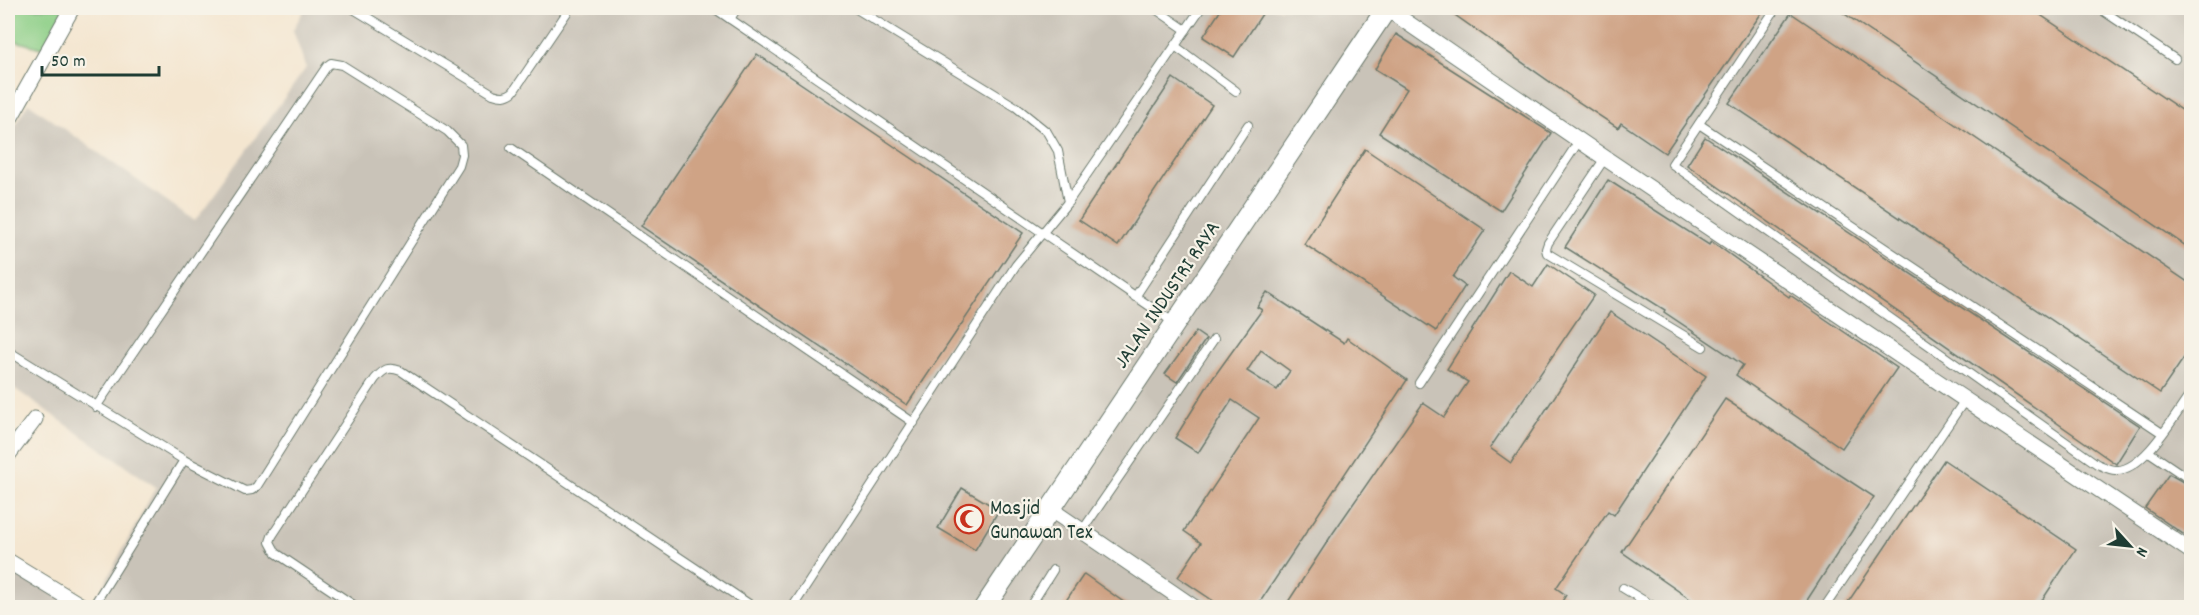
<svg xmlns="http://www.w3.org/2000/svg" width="2199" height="615" font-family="Dekko,sans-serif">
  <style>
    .industrial { fill: #c9c3b8 }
    .green { fill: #8dcf87; stroke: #56865e; stroke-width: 1.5 }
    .building { fill: #cfa385; fill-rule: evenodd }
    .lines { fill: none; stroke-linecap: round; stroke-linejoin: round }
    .service-casing { stroke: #6a786b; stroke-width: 10 }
    .minor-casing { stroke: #6a786b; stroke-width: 17 }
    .tertiary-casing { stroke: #6a786b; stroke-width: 22 }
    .service { stroke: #fff; stroke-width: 8 }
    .minor { stroke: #fff; stroke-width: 15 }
    .tertiary { stroke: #fff; stroke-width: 20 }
    .labels { text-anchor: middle; stroke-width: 4.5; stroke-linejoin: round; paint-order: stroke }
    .street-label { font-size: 21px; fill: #1f3d34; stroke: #f7f3e8 }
    .poi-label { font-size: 21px; fill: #1f3d34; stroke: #f7f3e8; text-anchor: start }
  </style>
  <rect width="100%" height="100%" fill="#f7f3e8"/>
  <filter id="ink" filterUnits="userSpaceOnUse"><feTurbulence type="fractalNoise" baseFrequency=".0167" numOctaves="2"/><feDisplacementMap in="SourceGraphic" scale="12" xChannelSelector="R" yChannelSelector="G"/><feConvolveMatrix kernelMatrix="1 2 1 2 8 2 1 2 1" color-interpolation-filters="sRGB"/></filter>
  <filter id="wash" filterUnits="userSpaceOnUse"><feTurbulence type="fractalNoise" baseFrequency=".008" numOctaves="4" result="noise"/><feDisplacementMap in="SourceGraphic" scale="24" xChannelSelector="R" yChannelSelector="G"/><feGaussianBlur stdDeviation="1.35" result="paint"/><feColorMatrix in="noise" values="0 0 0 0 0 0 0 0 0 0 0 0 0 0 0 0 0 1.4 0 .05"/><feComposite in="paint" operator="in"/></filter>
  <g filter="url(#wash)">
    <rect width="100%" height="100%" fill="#f4e6d0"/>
    <!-- industrial -->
    <g class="industrial">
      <path d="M305,8H2191V607H92L156,487L8,384V139L28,103L195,221L306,68L293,30Z"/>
      <path d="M8,561L79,607H8Z"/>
    </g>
    <!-- green -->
    <path class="green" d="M8,8H72L49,50L8,39Z"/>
    <g id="blocks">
      <!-- building -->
      <g class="building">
        <path d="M1222,8H1266L1234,57L1203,37Z"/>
        <path d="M1445,8H1765L1665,153L1621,123L1618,128L1577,101Z"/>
        <path d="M1836,8H2030L2192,117V250Z"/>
        <path d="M1791,13L2192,285V346L2160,393L1729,103Z"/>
        <path d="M1396,34L1551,133L1501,211L1379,133L1407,89L1375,69Z"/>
        <path d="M757,54L1023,233L907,405L641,226Z"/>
        <path d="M1173,78L1212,105L1118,246L1079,220Z"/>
        <path d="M1705,137L2140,426L2116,464L1687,165Z"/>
        <path d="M1365,149L1485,230L1453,277L1465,286L1436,331L1304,244Z"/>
        <path d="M1608,180L1709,245L1711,241L1789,297L1790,295L1897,368L1842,448L1736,375L1743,365L1664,312L1665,310L1565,247Z"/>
        <path d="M1548,264L1594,295L1490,448L1511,463L1610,312L1706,376L1614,515L1608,511L1556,588L1566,595L1558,608H1284L1333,533L1423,403L1444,417L1468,382L1447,369L1509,271L1533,287Z"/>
        <path d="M1267,292L1344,343L1347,338L1407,380L1256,608H1224L1178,577L1201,543L1184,531L1259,418L1232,400L1198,453L1175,438L1208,385L1262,310L1257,307ZM1261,350L1290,371L1277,390L1247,371Z"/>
        <path d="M1196,332L1206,339L1177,382L1165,374Z"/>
        <path d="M1725,399L1874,497L1802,608H1703L1622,552Z"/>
        <path d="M1944,460L2076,549L2037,608H1844Z"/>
        <path d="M2169,474L2192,487V540L2145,508Z"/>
        <path d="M962,488L999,510L975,550L938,528Z"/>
        <path d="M1084,574L1132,608H1061Z"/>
      </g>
    </g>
  </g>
  <g filter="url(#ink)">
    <use href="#blocks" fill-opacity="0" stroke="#6a786b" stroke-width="1.5"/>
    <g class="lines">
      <!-- service casing -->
      <g class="service-casing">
        <g id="service">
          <path d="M352,8L493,94C502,97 506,97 513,92L570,8"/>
          <path d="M714,8L1173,322"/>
          <path d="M855,8L1016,107L1047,132L1058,151L1068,202"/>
          <path d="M1154,8L1186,30"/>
          <path d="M1776,8L1672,164L2097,464C2103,466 2109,470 2115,470C2143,473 2177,412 2192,392"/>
          <path d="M2099,8L2175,59"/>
          <path d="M730,19L737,8"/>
          <path d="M1175,46L1236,91"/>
          <path d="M1699,124L2162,433"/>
          <path d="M511,148L914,423"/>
          <path d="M1605,158L1548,243L1546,249L1547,253L1703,347"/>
          <path d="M1135,297L1248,125"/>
          <path d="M8,351L184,460L92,608"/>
          <path d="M1419,383L1579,141"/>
          <path d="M96,407L327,66L331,63L342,65L447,131L461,145L462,155L459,166L257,486L252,490L245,491L184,460"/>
          <path d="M2149,452L2192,481"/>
          <path d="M1082,531L1214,339"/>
          <path d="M1623,588L1656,608"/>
          <path d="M358,608L276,553L270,542L272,536L375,379C384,369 388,366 401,371L755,608"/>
          <path d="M792,608L1016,265L1068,202L1201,8"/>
          <path d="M1029,608L1053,570"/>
          <path d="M1824,608L1965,400"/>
        </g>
      </g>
      <!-- minor casing -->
      <g class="minor-casing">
        <g id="minor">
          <path d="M1386,8L1605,158L2192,552"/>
          <path d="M8,122L72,8"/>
          <path d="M8,455L35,419"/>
          <path d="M1050,509L1195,608"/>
          <path d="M8,561L85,608"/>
        </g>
      </g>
      <!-- tertiary casing -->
      <g class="tertiary-casing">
        <path id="tertiary" d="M984,608L1387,8"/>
      </g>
      <!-- service -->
      <use href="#service" class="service"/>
      <!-- minor -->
      <use href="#minor" class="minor"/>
      <!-- tertiary -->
      <use href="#tertiary" class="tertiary"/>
    </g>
  </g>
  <!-- icons -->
  <defs>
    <g id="mosque-ring" transform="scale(1.5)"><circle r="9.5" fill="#f7f3e8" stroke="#c8321e" stroke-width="1.5"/><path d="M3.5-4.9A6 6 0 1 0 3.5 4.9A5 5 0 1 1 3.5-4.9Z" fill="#c8321e"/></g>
  </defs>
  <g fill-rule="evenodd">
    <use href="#mosque-ring" x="969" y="519"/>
  </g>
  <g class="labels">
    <!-- street labels -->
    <g class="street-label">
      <text transform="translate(1166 294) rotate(-56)" y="7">JALAN INDUSTRI RAYA</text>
    </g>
    <!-- poi labels -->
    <g class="poi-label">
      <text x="990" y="514">Masjid<tspan x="990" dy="24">Gunawan Tex</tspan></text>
    </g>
  </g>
  <!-- margin -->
  <rect width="2199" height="615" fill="none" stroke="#f7f3e8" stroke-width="30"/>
  <!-- north arrow -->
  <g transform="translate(2130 546) rotate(117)" stroke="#f7f3e8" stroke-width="4.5" paint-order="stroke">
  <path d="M0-4.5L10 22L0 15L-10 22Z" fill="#1f3d34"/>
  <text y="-9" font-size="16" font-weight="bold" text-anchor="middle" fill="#1f3d34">N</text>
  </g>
  <!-- scale -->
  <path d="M42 66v9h117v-9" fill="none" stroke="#1f3d34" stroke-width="3"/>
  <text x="51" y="66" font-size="18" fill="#1f3d34" stroke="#f7f3e8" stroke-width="4.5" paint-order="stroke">50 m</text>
</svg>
